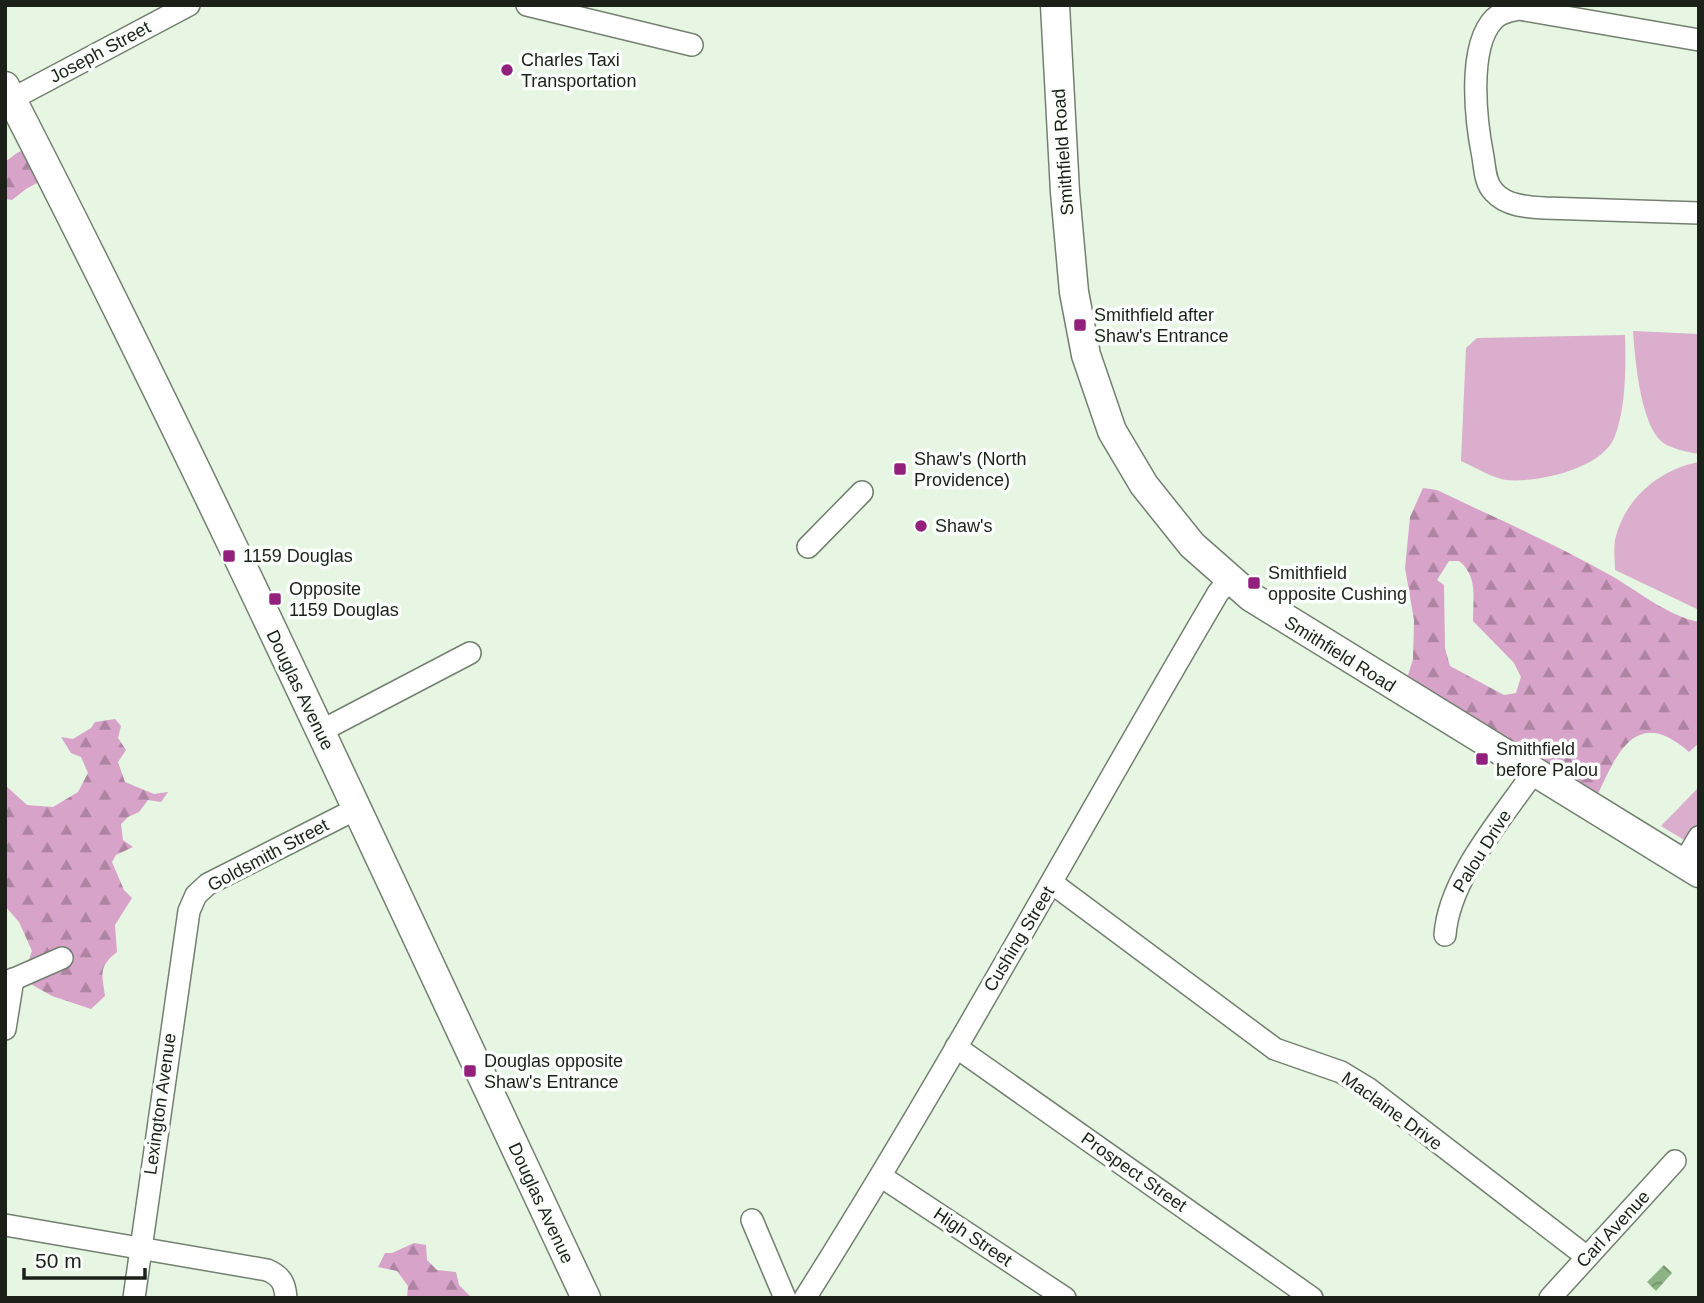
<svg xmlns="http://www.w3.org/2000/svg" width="1704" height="1303" font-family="Helvetica,sans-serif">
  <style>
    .forest { fill: url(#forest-firs); fill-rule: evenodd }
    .park { fill: #daaecc }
    .water { fill: url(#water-waves) }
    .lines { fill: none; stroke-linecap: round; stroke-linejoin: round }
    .minor-casing { stroke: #72816f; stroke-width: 24 }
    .major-casing { stroke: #72816f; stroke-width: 31 }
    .minor { stroke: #fff; stroke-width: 21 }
    .major { stroke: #fff; stroke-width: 28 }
    .poi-dot { fill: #94207e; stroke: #fbfffb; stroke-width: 2.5 }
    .labels { text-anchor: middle; stroke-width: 7; stroke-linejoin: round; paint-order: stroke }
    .street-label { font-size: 18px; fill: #1b2119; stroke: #fbfffb }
    .poi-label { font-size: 18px; fill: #1b2119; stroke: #fbfffb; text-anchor: start }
  </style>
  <defs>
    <pattern id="forest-firs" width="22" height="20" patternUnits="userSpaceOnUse" patternTransform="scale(1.75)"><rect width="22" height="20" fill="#d8a3c9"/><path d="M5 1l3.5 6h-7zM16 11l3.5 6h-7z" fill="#ae84a2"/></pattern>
    <pattern id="water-waves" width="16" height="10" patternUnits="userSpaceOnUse" patternTransform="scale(1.75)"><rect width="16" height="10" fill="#8cb383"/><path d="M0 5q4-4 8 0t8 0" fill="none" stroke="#72916a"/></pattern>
  </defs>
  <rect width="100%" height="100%" fill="#e6f6e2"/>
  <!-- forest -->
  <g class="forest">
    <path d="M36,144L52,175L26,189L12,200L5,199V162L17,153Z"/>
    <path d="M1423,488L1437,490C1495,518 1554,543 1610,575C1638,591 1666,615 1699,622V743L1689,752C1632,701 1614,762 1592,806L1402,695L1413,659L1414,620L1405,568L1410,517ZM1449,561H1459C1478,576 1473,598 1473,621L1514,663L1521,677L1516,693L1504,695L1450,666L1445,648L1444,585L1437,580Z"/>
    <path d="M115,719L121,726L118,738L126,750L118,762L125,782L154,794L168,792L161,802L148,800L139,812L128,817L121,824L123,840L133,847L116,855L112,862L124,890L132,898L115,925L117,952C98,967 102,974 105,996L91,1009L52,996L22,979L32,951L19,922L5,906V785L27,805L53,807L78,792L88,773L81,757L71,753L61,737L73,739L91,728L95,722Z"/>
    <path d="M414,1243L426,1245L427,1260L437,1270L456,1272L459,1285L472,1298H407L408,1286L397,1271L378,1267L385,1253H392Z"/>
  </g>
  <!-- park -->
  <g class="park">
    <path d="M1633,331L1699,334V454C1688,452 1671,449 1662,442C1640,423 1635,358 1633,331Z"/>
    <path d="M1625,335C1626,366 1626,407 1615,436C1603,469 1537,483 1506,480C1492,478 1475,467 1461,461L1466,348L1477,338Z"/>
    <path d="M1699,462V610L1615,570C1615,560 1613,546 1616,536C1626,498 1660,469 1699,462Z"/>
    <path d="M1699,787V849L1661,826Z"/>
  </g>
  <!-- water -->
  <path class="water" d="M1664,1265L1672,1273L1656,1291L1647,1282Z"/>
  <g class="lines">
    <!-- minor casing -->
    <g class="minor-casing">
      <g id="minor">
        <path d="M527,5L692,45"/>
        <path d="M1699,40L1519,9C1510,11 1501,12 1494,19C1467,47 1476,122 1483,157C1485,169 1485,183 1494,192C1506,206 1528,207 1545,208L1699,213"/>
        <path d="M12,99L189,5"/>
        <path d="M808,547L862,492"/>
        <path d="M321,731L470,653"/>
        <path d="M1683,864L1699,837"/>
        <path d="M1052,883L1275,1049L1341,1072L1369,1089L1587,1257"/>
        <path d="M1445,935C1449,878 1501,820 1533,773"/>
        <path d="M5,983L62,958"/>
        <path d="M5,1029L13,979"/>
        <path d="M956,1047L1312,1298"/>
        <path d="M882,1177L1065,1298"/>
        <path d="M752,1220L785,1298"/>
        <path d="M5,1225L267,1270C281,1276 285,1283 286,1298"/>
        <path d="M134,1298L189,911L196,895L208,884L356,809"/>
        <path d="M805,1298C951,1067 1080,827 1218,593L1230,579"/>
        <path d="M1550,1298L1675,1161"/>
      </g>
    </g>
    <!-- major casing -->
    <g class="major-casing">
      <g id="major">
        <path d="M1055,5L1065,192L1074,292L1086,355L1112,431L1144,485L1192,545L1251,597L1699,873"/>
        <path d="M5,86C210,484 395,893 586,1298"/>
      </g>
    </g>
    <!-- minor -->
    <use href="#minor" class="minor"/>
    <!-- major -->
    <use href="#major" class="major"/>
  </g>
  <!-- markers -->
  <g class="poi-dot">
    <circle cx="507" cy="70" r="7"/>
    <rect x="1073" y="318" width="14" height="14" rx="3.5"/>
    <rect x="893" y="462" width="14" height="14" rx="3.5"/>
    <circle cx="921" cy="526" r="7"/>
    <rect x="222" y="549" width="14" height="14" rx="3.5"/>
    <rect x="1247" y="576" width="14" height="14" rx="3.5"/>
    <rect x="268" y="592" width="14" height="14" rx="3.5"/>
    <rect x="1475" y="752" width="14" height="14" rx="3.5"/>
    <rect x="463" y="1064" width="14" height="14" rx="3.5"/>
  </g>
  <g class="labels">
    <!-- street labels -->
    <g class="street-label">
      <text transform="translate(100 52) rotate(-28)" y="6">Joseph Street</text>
      <text transform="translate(1063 152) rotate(-94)" y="6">Smithfield Road</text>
      <text transform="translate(1340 654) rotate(32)" y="6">Smithfield Road</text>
      <text transform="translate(300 690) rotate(64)" y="6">Douglas Avenue</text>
      <text transform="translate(1482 851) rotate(-58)" y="6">Palou Drive</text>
      <text transform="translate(268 855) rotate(-28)" y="6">Goldsmith Street</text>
      <text transform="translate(1019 939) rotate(-59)" y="6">Cushing Street</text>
      <text transform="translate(160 1104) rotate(-82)" y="6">Lexington Avenue</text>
      <text transform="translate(1392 1111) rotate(36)" y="6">Maclaine Drive</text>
      <text transform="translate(1134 1172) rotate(35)" y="6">Prospect Street</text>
      <text transform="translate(541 1203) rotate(65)" y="6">Douglas Avenue</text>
      <text transform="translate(1613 1229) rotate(-47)" y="6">Carl Avenue</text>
      <text transform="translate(973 1237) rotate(34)" y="6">High Street</text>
    </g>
    <!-- poi labels -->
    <g class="poi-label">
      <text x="521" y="66">Charles Taxi<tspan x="521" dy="21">Transportation</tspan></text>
      <text x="1094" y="321">Smithfield after<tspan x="1094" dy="21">Shaw's Entrance</tspan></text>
      <text x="914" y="465">Shaw's (North<tspan x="914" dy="21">Providence)</tspan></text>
      <text x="935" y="532">Shaw's</text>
      <text x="243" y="562">1159 Douglas</text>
      <text x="1268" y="579">Smithfield<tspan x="1268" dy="21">opposite Cushing</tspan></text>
      <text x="289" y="595">Opposite<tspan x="289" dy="21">1159 Douglas</tspan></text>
      <text x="1496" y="755">Smithfield<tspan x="1496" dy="21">before Palou</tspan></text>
      <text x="484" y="1067">Douglas opposite<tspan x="484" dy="21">Shaw's Entrance</tspan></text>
    </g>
  </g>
  <!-- border -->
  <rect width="1704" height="1303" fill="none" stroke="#1b2119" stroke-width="14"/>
  <!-- scale -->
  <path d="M24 1268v10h121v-10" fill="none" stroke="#1b2119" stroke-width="3.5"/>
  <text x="35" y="1268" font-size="21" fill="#1b2119" stroke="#fbfffb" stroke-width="5" paint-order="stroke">50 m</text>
</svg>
